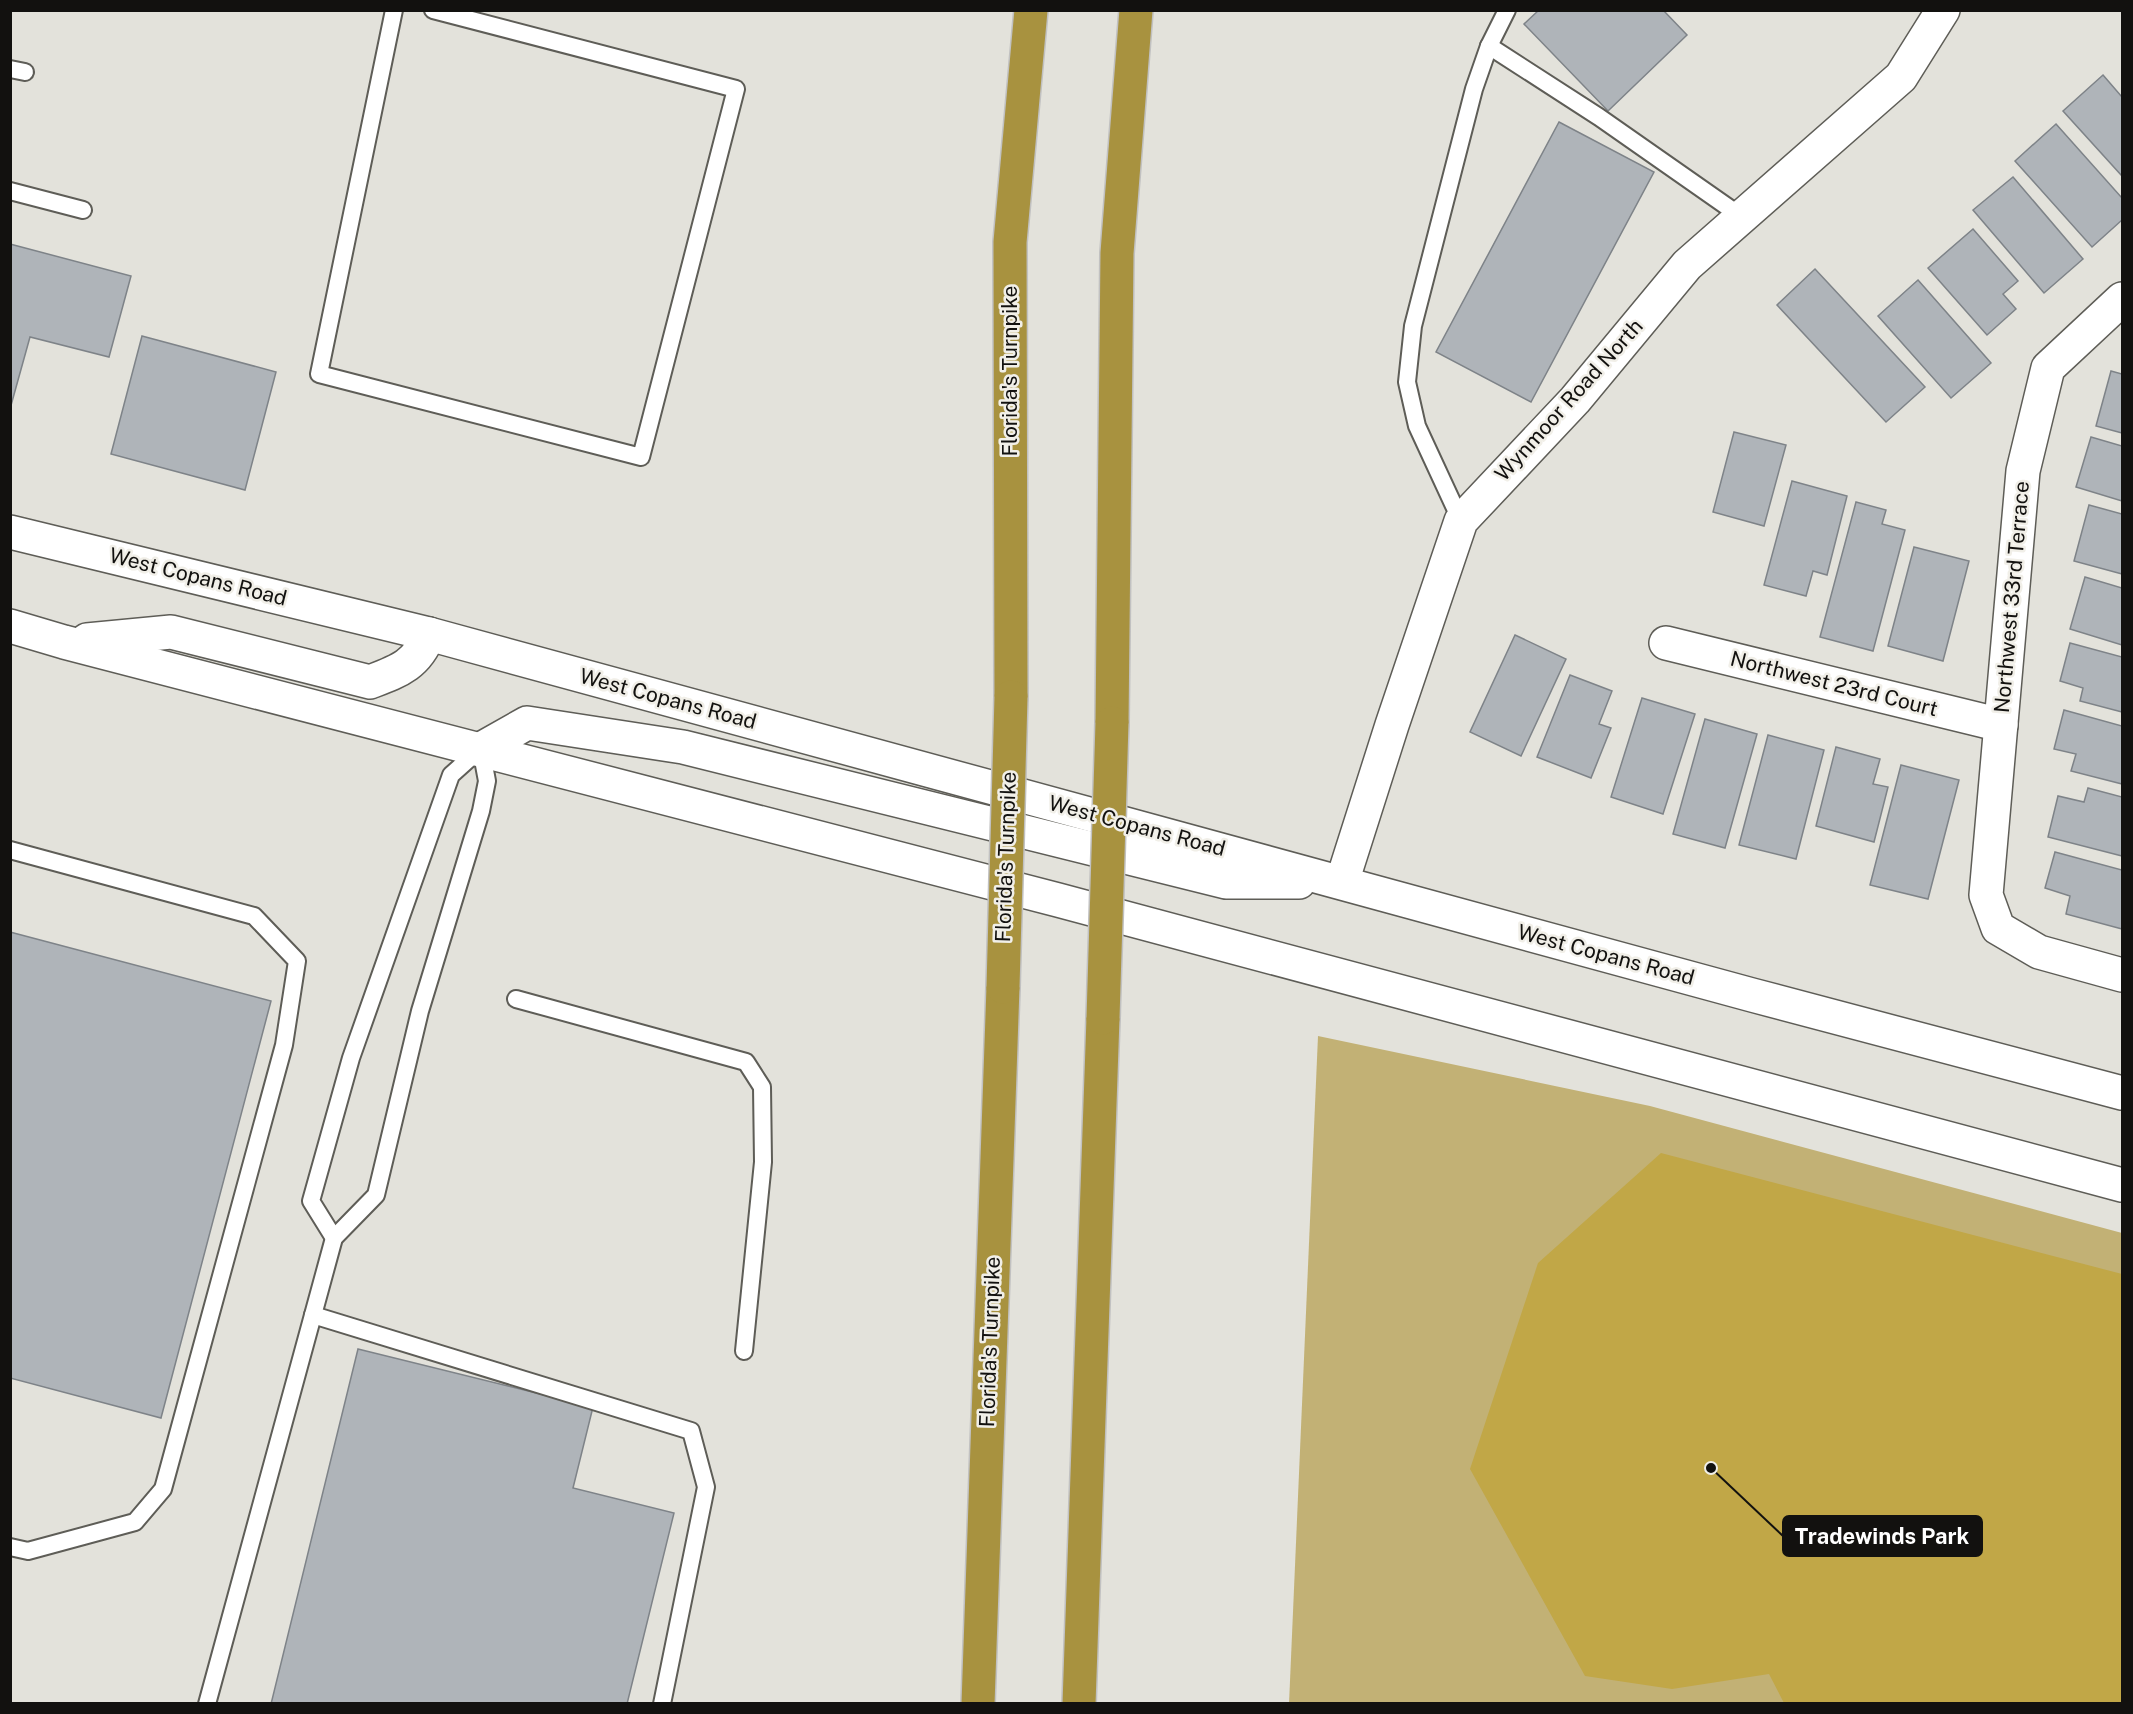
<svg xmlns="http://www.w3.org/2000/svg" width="2133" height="1714" font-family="'Public Sans',sans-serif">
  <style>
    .green { fill: #c2b175 }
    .water { fill: #c1a747 }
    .building { fill: #afb4b9; stroke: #7e8388; stroke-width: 1.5 }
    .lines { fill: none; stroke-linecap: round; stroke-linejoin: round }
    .lane-casing { stroke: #5e5d57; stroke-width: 20 }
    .street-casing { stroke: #5e5d57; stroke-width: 36 }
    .secondary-casing { stroke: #5e5d57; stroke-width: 36 }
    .highway-casing { stroke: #c1c1c1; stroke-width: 36 }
    .lane { stroke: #fff; stroke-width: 16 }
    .street { stroke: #fff; stroke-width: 33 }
    .secondary { stroke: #fff; stroke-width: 33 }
    .highway { stroke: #a8923f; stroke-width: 33 }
    .highway-bridge-casing { stroke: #c1c1c1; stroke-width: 36; stroke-linecap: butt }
    .highway-bridge { stroke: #a8923f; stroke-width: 33 }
    .labels { text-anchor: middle; stroke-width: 5; stroke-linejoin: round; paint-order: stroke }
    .street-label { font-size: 21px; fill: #12110f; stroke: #f1efe8 }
    .leader { fill: none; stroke: #12110f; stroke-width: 2 }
    .callout-dot { fill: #12110f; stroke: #f1efe8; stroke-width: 2 }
    .callout { fill: #12110f; stroke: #12110f; stroke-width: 2 }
    .callout-label { font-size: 22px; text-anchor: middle; font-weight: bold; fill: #fff }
  </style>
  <rect width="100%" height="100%" fill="#e3e2db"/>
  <!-- green -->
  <path class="green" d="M1318,1036L1650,1106L2122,1233V1703L1289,1704Z"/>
  <!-- water -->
  <path class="water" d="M1661,1153L2122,1274V1703H1784L1769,1674L1672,1689L1585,1676L1470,1469L1538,1263Z"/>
  <!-- building -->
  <g class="building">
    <path d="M1539,10H1663L1687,35L1608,111L1524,24Z"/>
    <path d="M2103,75L2122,97V176L2063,111Z"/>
    <path d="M1559,122L1654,172L1531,402L1436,352Z"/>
    <path d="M2056,124L2122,198V220L2092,247L2015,161Z"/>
    <path d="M2013,177L2083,259L2044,293L1973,210Z"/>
    <path d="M1973,229L2018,281L2003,294L2016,309L1987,335L1928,268Z"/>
    <path d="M10,244L131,276L109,357L30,337L10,409Z"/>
    <path d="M1815,269L1925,387L1886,422L1777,305Z"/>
    <path d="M1918,280L1991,363L1951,398L1878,316Z"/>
    <path d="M142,336L276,372L245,490L111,454Z"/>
    <path d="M2111,371L2122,374V433L2096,426Z"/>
    <path d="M1734,432L1786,445L1764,526L1713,512Z"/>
    <path d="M2091,437L2122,446V501L2076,487Z"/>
    <path d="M1792,481L1847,496L1827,575L1813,571L1806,596L1764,585Z"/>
    <path d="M1856,502L1886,510L1882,524L1905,530L1873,651L1820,637Z"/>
    <path d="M2089,505L2122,514V574L2074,561Z"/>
    <path d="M1914,547L1969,561L1943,661L1888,646Z"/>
    <path d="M2085,577L2122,588V645L2070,629Z"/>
    <path d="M1515,635L1566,659L1521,756L1470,732Z"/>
    <path d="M2070,643L2122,657V712L2080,701L2083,688L2060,681Z"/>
    <path d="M1570,675L1612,691L1599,724L1611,728L1591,778L1537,757Z"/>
    <path d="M1642,698L1695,714L1663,814L1611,797Z"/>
    <path d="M2064,710L2122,726V784L2071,771L2076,754L2054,749Z"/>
    <path d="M1705,719L1757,734L1725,848L1673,834Z"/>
    <path d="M1768,735L1824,750L1796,859L1739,845Z"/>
    <path d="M1836,747L1880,759L1873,784L1888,787L1874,842L1816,826Z"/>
    <path d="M1901,765L1959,780L1928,899L1870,885Z"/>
    <path d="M2088,788L2122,797V856L2048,837L2058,796L2084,802Z"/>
    <path d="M2055,852L2122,870V929L2066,914L2070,896L2045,888Z"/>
    <path d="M10,932L271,1001L161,1418L10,1378Z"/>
    <path d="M358,1349L593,1407L573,1488L674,1513L627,1704H271Z"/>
  </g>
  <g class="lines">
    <!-- lane casing -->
    <g class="lane-casing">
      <g id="lane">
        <path d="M394,10L319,374L641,457L736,89L433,10"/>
        <path d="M1489,46L1599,117L1742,217"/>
        <path d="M10,69L25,72"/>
        <path d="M10,191L83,210"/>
        <path d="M1461,521L1417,426L1407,382L1413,326L1474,89L1489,46L1507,10"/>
        <path d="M10,850L254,916L297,961L284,1045L163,1489L135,1522L28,1551L10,1547"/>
        <path d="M516,999L746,1062L762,1087L763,1162L744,1351"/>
        <path d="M334,1238L311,1201L351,1058L451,775L480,749"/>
        <path d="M313,1315L691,1431L706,1487L662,1704"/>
        <path d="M207,1704L334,1238L376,1195L420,1011L481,811L487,781L481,749"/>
      </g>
    </g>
    <!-- street casing -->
    <g class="street-casing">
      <g id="street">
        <path d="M2122,299L2048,368L2023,471L1986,895L1998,928L2039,952L2122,975"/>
        <path d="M1666,643L2001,725"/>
        <path d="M1342,882L1392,725L1461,521L1575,400L1687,265L1901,77L1943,10"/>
      </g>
    </g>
    <!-- secondary casing -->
    <g class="secondary-casing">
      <g id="secondary">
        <path d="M10,532L429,634L1752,995L2122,1093"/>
        <path d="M10,626L64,642L1058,900L2122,1185"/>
        <path d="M87,640L171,632L370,682C399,671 417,665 429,634"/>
        <path d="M481,749L527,723L683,747L1226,882H1299"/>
      </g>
    </g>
    <!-- highway casing -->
    <g class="highway-casing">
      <g id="highway">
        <path d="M1011,697L1010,242L1031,10"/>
        <path d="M1112,723L1117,253L1136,10"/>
        <path d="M978,1704L1003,987"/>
        <path d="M1079,1704L1103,1018"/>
      </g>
    </g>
    <!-- lane -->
    <use href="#lane" class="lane"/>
    <!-- street -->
    <use href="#street" class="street"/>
    <!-- secondary -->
    <use href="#secondary" class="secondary"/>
    <!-- highway -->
    <use href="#highway" class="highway"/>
    <!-- highway-bridge casing -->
    <g class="highway-bridge-casing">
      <g id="highway-bridge">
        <path d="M1003,987L1011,697"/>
        <path d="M1103,1018L1112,723"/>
      </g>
    </g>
    <!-- highway-bridge -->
    <use href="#highway-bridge" class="highway-bridge"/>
  </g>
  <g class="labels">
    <!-- street labels -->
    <g class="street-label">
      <text transform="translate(1010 371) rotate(-90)" y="7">Florida's Turnpike</text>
      <text transform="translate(1569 400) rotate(-48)" y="7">Wynmoor Road North</text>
      <text transform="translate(198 577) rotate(14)" y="7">West Copans Road</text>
      <text transform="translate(2012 597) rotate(-85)" y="7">Northwest 33rd Terrace</text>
      <text transform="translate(1834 684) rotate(14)" y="7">Northwest 23rd Court</text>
      <text transform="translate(668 699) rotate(15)" y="7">West Copans Road</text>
      <text transform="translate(1137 826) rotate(15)" y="7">West Copans Road</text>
      <text transform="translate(1006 857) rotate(-88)" y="7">Florida's Turnpike</text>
      <text transform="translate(1606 955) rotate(15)" y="7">West Copans Road</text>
      <text transform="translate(990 1342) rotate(-88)" y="7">Florida's Turnpike</text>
    </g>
  </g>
  <!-- callouts -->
  <path class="leader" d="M1711 1468L1783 1536"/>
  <circle class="callout-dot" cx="1711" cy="1468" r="6"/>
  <rect class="callout" x="1783" y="1516" width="199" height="40" rx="6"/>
  <g class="callout-label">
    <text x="1882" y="1544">Tradewinds Park</text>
  </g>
  <!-- border -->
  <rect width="2133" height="1714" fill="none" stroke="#12110f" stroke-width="24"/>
</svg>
